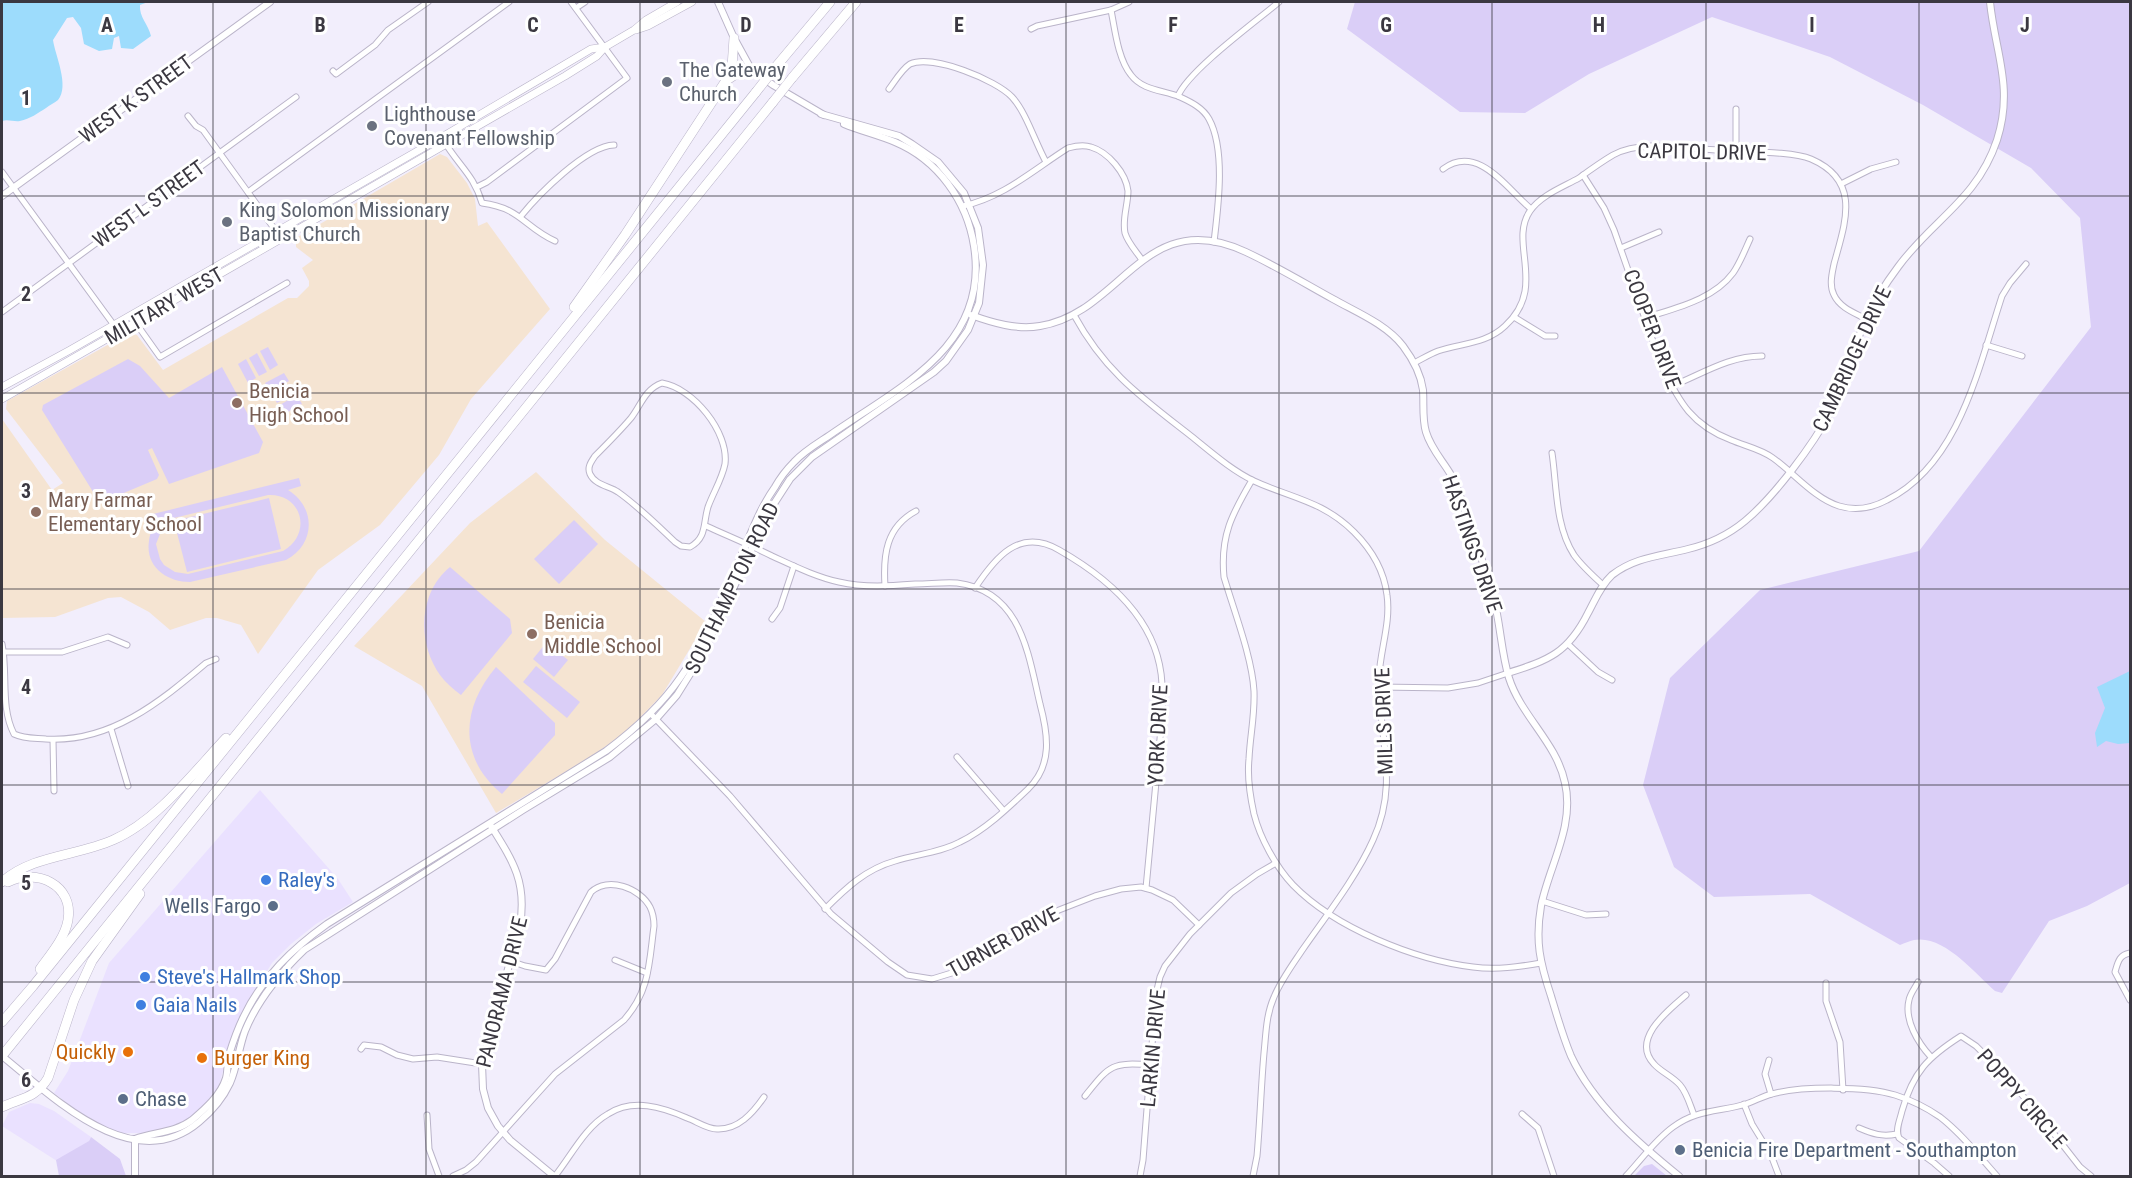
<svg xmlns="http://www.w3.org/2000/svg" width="2132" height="1178" font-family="'Roboto Condensed',sans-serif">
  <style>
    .built { fill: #eae1ff }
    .education { fill: #f5e4d2 }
    .green { fill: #dacef7; fill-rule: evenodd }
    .water { fill: #9ddcfc }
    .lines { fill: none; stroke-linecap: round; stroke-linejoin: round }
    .minor-casing { stroke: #bab4c9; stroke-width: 7 }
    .tertiary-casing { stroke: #bab4c9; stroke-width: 8 }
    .secondary-casing { stroke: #bab4c9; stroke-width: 8 }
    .motorway-casing { stroke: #bab4c9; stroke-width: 10 }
    .minor { stroke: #fff; stroke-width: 5 }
    .tertiary { stroke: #fff; stroke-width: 6 }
    .secondary { stroke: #fff; stroke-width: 7 }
    .motorway { stroke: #fff; stroke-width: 9 }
    .motorway-bridge-casing { stroke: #bab4c9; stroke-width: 10; stroke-linecap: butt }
    .motorway-bridge { stroke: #fff; stroke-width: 9 }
    .grid { fill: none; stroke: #3b3841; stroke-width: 1.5; stroke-opacity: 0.55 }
    .worship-dot { fill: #6b7280; stroke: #fff; stroke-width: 2 }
    .education-dot { fill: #8d6e63; stroke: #fff; stroke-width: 2 }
    .shop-dot { fill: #3f7fe0; stroke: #fff; stroke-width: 2 }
    .service-dot { fill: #5c6f8a; stroke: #fff; stroke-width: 2 }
    .food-dot { fill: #e8710a; stroke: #fff; stroke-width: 2 }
    .labels { text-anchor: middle; stroke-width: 6; stroke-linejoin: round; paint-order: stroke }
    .worship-label { font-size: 21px; fill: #5b616d; stroke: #fff; text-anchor: start }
    .street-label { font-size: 21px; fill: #3b3841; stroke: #fff }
    .education-label { font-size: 21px; fill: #785e54; stroke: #fff; text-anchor: start }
    .shop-label { font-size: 21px; fill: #366cbe; stroke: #fff; text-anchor: start }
    .service-label { font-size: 21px; fill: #4e5e75; stroke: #fff; text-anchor: start }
    .food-label { font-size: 21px; fill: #c56008; stroke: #fff; text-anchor: end }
    .grid-label { font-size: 20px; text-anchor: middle; font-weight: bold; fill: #3b3841; stroke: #fff; stroke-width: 6; stroke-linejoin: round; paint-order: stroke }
  </style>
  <rect width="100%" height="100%" fill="#f2eefc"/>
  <!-- built -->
  <g class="built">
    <path d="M260,790L338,879L353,902L316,924L291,944L272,963L251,997L227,1057L219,1085L205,1104L191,1117L173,1127L144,1133H118L89,1120L54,1093L68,1071L109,963Z"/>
    <path d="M30,1103L39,1104L54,1111L91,1137L89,1141L57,1161L2,1126L9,1112Z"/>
  </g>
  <!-- education -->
  <g class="education">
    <path d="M440,154L447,157L467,183L475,199L478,226L487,222L550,309L471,399L439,455L380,525L318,570L258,654L241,625L217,618H206L170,630L149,612L121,597L108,598L55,617L2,618V419L52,490L63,483L6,409L7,401L129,333L137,335L163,370L288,298H297L309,286V281L302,268L313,260L296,247V238Z"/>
    <path d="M536,472L605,540L706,622L662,695L626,732L592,756L496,813L422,686L354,646L470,523Z"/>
  </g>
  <!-- green -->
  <g class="green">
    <path d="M1355,2H2130V883L2087,906L2049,921L2002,993L1995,991C1975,973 1943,934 1914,940C1909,941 1905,943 1900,945L1810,894L1714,897L1674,867L1643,785L1670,678L1760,590L1919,551L2091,327L2080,218L2031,168L1923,105L1830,57L1712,17L1589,74L1525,113L1460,112L1347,29Z"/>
    <path d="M268,347L278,365L270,370L260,351Z"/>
    <path d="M257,353L267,372L259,376L249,358Z"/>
    <path d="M128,359L140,366L169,398L222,367L263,442L259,453L169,484L152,448L148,450L159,475L157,479L100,503L42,410L43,405Z"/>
    <path d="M246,359L256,378L248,383L238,364Z"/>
    <path d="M284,373L289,381L270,392L265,383Z"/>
    <path d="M290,384L295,393L277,403L272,395Z"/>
    <path d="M297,395L302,404L283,415L278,406Z"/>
    <path d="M299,478L301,486L288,490C316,507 316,544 286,560L190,582C167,582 145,567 149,541C150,531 156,524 153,514ZM268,495C302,493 313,534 283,551L188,574L175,572L164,565L160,559L156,544L162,529L174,518Z"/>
    <path d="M269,498L281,549L187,572L174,521Z"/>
    <path d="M574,520L598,544L559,584L534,559Z"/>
    <path d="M450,567L510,619L512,633L461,695C453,689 446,683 440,675C417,643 418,593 450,567Z"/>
    <path d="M546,643L568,660L554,677L533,659Z"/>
    <path d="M536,666L580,702L567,718L523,682Z"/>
    <path d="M496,667L555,723V735L502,794C458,758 461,708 496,667Z"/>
    <path d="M91,1137L120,1159L126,1176H59L56,1160L89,1141Z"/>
    <path d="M1652,1164L1667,1176H1634L1644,1166Z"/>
  </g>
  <!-- water -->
  <g class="water">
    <path d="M2,2H157H148L140,5C139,17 148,24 151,36L133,49L121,48L119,36L114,38L112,49L99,51L84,44L81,28L73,17L67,18L53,40C55,55 70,86 58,100C55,103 49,105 46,108C38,113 30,119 20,121C14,122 8,119 2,121Z"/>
    <path d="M2130,671V743L2118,744L2106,741L2097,747L2095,733L2105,708L2097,687Z"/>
  </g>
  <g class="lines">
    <!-- minor casing -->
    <g class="minor-casing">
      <g id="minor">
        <path d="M576,8L585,2"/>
        <path d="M1111,10C1115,30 1118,59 1131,75C1143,91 1164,90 1180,97C1191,102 1203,108 1209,119C1226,150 1218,208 1214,242"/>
        <path d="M1031,29L1037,26L1111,10L1129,2"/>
        <path d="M333,71L336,74L375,45L388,30L428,2"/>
        <path d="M889,89C895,81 902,69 910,64C933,54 996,80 1012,97C1026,112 1035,142 1046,162"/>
        <path d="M1178,96C1188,71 1255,22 1279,2"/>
        <path d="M188,116L196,126L203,130L281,238"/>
        <path d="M444,141C458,165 474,175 482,203C521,208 524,227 555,241"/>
        <path d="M1736,151V109"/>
        <path d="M1443,169C1478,143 1507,189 1531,209"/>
        <path d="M2,172L116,328"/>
        <path d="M1583,175L1604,208L1614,230L1662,367C1680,403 1692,425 1731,440C1745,446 1761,449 1773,458C1794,473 1814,498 1839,506C1855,511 1872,508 1887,500C1959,465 1979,366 2002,296L2010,283L2026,264"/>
        <path d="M1841,184L1871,169L1896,162"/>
        <path d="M477,187L487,182L627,78L571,2"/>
        <path d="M248,192L509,2"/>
        <path d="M963,206C1004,197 1033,170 1068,148C1075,146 1083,144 1091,147C1108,152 1126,173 1128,191C1128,205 1122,219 1125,233C1128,243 1136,251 1142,260"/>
        <path d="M521,216C538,195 586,146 614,145"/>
        <path d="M1621,248L1659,232"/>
        <path d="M2,312L296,97"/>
        <path d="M1074,315C1105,372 1141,397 1191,436C1211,452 1231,470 1254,481C1291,498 1323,501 1354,532C1372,550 1384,570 1387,595C1391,623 1380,650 1379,677C1378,736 1400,782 1373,840C1357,876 1326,916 1303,949C1293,964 1281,980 1274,997C1266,1015 1266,1034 1264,1053C1261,1087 1260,1122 1257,1156L1253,1176"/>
        <path d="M1514,317L1545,336H1555"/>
        <path d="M1645,318C1675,308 1713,300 1733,273C1740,263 1745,250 1750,239"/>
        <path d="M133,319L160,357L287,283"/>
        <path d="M1986,345L2022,356"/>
        <path d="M1414,363C1422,359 1430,354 1438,351C1462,343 1486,344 1505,326C1548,287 1508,243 1530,211C1541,195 1563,187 1579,178C1590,170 1601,162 1613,155C1643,139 1687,149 1720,150C1743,152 1791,151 1811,159C1862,181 1845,223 1834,264C1832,274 1829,285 1834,295C1840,308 1855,313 1866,319"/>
        <path d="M662,383C693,388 729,432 725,464C722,479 713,493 708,507C703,523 707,538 690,547L681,546L675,542C657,525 638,506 618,492C609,486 595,485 590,474C587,467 591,462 595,456C607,444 620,431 631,418C641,405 645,389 662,383Z"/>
        <path d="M1672,386C1702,374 1729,356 1762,356"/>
        <path d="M1552,453C1557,486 1555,526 1574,555C1582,566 1593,576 1603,585"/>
        <path d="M1252,480C1232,514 1220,536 1224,577C1234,611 1252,657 1254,691C1255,715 1250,736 1249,759C1247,778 1250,796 1254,814C1260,838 1276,867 1293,885C1335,928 1415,960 1473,967C1496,970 1518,967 1541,963"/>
        <path d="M706,526C728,536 750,545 772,556C794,566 816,577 839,582C865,588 890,586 916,584C929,584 944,582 957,583C1021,591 1028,653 1040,704C1048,734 1053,765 1028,789C1008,808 985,830 960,842C940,853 917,854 895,861C866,869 846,888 825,909"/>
        <path d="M885,586C883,555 886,527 916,511"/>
        <path d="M975,588C995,558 1019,527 1059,550C1110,579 1159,621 1162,684C1164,710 1160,736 1158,761C1154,804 1150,846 1146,888"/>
        <path d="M772,619L780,608L794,566"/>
        <path d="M2,644C8,673 0,707 14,734C24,739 35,738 46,739C110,743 160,702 206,663L216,659"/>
        <path d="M1568,644L1598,672L1612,680"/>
        <path d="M2,652H62L108,637L127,645"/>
        <path d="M1379,687L1448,688L1478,683L1508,673"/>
        <path d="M651,714L730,796L831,914L888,962L907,975L932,979L955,972L1041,917L1095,896L1121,889L1141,887L1152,890L1173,900L1199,925"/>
        <path d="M111,729L128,786"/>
        <path d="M53,740L54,791"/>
        <path d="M957,757L1003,810"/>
        <path d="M1542,901L1586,915L1606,914"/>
        <path d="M2130,953C2119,955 2118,962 2115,972L2130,1000"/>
        <path d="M615,960L647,973"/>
        <path d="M1918,982C1915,988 1910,994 1909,1000C1904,1020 1918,1043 1931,1057"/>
        <path d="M1826,983V1001L1840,1042L1843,1090"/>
        <path d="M1686,995C1670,1009 1630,1039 1654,1064C1661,1072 1672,1076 1680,1085C1687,1093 1690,1105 1694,1115"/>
        <path d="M361,1049L364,1045L381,1047L397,1055L413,1059L437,1057L482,1064"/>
        <path d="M1769,1060L1765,1074L1771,1094"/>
        <path d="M1085,1096C1110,1065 1111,1062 1152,1065"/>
        <path d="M1744,1104L1752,1124L1771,1155L1779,1176"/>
        <path d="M1522,1114L1538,1128L1554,1176"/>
        <path d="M427,1115L429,1149L439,1176"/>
        <path d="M1859,1128C1873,1134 1882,1137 1897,1134"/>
        <path d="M453,1176L466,1170L476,1162L555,1074L624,1020C650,991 649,963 654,926C654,920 653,913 650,907C640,888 608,876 591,892L555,959L546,970L525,966L510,961"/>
        <path d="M555,1176C571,1156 585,1127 608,1114C633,1098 662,1107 687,1118C696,1121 707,1129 717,1129C738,1130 753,1113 764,1097"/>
        <path d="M1140,1176L1143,1160L1156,994L1160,977L1165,966L1190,934L1231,893L1257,874L1276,863"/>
        <path d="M1626,1176C1641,1160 1655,1140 1673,1127C1697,1109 1720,1112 1746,1104C1755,1101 1763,1096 1772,1094C1801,1086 1867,1086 1895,1095C1911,1100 1927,1108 1940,1117C1962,1134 1979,1156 1997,1176"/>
        <path d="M1949,1176L1934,1163L1899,1138C1895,1130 1900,1120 1902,1111C1913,1072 1928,1057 1961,1036L1976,1046L1991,1061L2033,1107L2080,1167L2091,1176"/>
      </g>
    </g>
    <!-- tertiary casing -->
    <g class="tertiary-casing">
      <g id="tertiary">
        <path d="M718,2L734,38L751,69L773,85L824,115"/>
        <path d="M2,196L270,2"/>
        <path d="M971,315C993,323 1017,330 1040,326C1122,313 1144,204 1246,252C1276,266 1304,283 1333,299C1356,312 1386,324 1403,346C1412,358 1421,375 1423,390C1424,404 1422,419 1426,432C1431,449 1443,461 1451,475C1458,487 1462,501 1466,514C1477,545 1489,577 1496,609C1501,632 1502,655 1509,678C1521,716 1557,743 1565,783C1575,826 1549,866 1541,906C1535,941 1540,963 1551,996C1557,1016 1563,1037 1571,1056C1594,1105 1638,1143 1679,1176"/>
        <path d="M1508,673C1549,660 1568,653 1588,613C1595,600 1601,585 1612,575C1635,557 1661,556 1688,549C1709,544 1728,535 1745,521C1774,497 1813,445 1831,411C1845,381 1852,348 1867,318C1875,300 1886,283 1898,267C1932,220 1977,200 1997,140C2014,87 1995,52 1990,2"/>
        <path d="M491,826C513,861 527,882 520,925L482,1064L483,1089L488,1108L498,1126L510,1140L554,1176"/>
        <path d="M2,1056C52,1096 133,1178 199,1122C211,1112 223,1098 230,1083C237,1067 239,1047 245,1031C258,999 280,973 304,950L523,810L610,757L656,719L677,695L702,655L770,510L790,479L812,457L934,372L946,361L968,330L979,303L983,265L978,228L964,193L938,162L912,144L899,136L821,114"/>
        <path d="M135,1139C154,1132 175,1133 192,1120C205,1109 221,1095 226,1078C228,1071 227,1062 229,1055C233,1042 238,1028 244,1016C263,977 292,949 327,924L606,751C634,730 660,707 680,678C706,642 722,597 741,556C751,533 760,508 775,487C780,478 787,469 794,462C804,451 818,443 830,435C899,387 990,346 974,246C967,201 938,160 895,142C878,135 861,131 844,124"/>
        <path d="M135,1139V1176"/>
      </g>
    </g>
    <!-- secondary casing -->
    <g class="secondary-casing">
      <g id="secondary">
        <path d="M636,30L648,26L692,2"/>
        <path d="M2,387L70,350L442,137L591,49L605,47"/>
        <path d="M2,399L565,76L597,56L605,47L634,30L646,20L677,2"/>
      </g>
    </g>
    <!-- motorway casing -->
    <g class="motorway-casing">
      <g id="motorway">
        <path d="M774,69L830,2"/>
        <path d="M792,78L856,2"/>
        <path d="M727,80L736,74L751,69"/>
        <path d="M574,307L625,235L725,82L732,67L734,38"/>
        <path d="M2,882C32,855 77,856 113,840C157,821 194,772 226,738"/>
        <path d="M8,882C37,868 74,885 68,920C65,938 50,955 40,969"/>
        <path d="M2,1022L33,986L756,92"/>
        <path d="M2,1056L773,102"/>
        <path d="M2,1107C21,1098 36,1098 48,1078L74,1000L92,961L140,894"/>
      </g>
    </g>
    <!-- minor -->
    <use href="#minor" class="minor"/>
    <!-- tertiary -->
    <use href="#tertiary" class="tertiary"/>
    <!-- secondary -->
    <use href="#secondary" class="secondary"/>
    <!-- motorway -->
    <use href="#motorway" class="motorway"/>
    <!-- motorway-bridge casing -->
    <g class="motorway-bridge-casing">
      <g id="motorway-bridge">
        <path d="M756,92L774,69"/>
        <path d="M773,102L792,78"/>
      </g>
    </g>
    <!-- motorway-bridge -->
    <use href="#motorway-bridge" class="motorway-bridge"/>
  </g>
  <!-- grid -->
  <path class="grid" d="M213,2V1176M426,2V1176M640,2V1176M853,2V1176M1066,2V1176M1279,2V1176M1492,2V1176M1706,2V1176M1919,2V1176M2,196H2130M2,393H2130M2,589H2130M2,785H2130M2,982H2130"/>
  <!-- markers -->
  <g class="worship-dot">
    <circle cx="667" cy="82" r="6"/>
    <circle cx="372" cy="126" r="6"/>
    <circle cx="227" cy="222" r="6"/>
  </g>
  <g class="education-dot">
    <circle cx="237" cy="403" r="6"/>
    <circle cx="36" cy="512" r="6"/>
    <circle cx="532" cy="634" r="6"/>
  </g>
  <g class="shop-dot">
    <circle cx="266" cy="880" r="6"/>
    <circle cx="145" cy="977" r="6"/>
    <circle cx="141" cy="1005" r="6"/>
  </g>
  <g class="service-dot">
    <circle cx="273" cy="906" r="6"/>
    <circle cx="123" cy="1099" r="6"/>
    <circle cx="1680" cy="1150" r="6"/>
  </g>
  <g class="food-dot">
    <circle cx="128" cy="1052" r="6"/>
    <circle cx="202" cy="1058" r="6"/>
  </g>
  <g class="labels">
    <!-- worship labels -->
    <g class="worship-label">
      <text x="679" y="77">The Gateway<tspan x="679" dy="24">Church</tspan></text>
      <text x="384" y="121">Lighthouse<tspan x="384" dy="24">Covenant Fellowship</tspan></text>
      <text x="239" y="217">King Solomon Missionary<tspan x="239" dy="24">Baptist Church</tspan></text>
    </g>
    <!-- street labels -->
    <g class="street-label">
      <text transform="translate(136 99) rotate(-36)" y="7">WEST K STREET</text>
      <text transform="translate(1702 152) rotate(1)" y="7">CAPITOL DRIVE</text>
      <text transform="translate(149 204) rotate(-36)" y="7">WEST L STREET</text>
      <text transform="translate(164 306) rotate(-30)" y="7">MILITARY WEST</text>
      <text transform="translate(1652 329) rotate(69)" y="7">COOPER DRIVE</text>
      <text transform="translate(1852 359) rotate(-65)" y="7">CAMBRIDGE DRIVE</text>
      <text transform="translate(1472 544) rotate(71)" y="7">HASTINGS DRIVE</text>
      <text transform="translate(732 588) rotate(-64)" y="7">SOUTHAMPTON ROAD</text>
      <text transform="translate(1384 721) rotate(-92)" y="7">MILLS DRIVE</text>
      <text transform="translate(1158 735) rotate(-87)" y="7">YORK DRIVE</text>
      <text transform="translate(1003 942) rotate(-29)" y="7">TURNER DRIVE</text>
      <text transform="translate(502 992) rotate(-76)" y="7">PANORAMA DRIVE</text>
      <text transform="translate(1153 1048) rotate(-85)" y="7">LARKIN DRIVE</text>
      <text transform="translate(2022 1099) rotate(49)" y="7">POPPY CIRCLE</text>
    </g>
    <!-- education labels -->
    <g class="education-label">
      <text x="249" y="398">Benicia<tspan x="249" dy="24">High School</tspan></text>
      <text x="48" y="507">Mary Farmar<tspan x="48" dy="24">Elementary School</tspan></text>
      <text x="544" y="629">Benicia<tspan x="544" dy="24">Middle School</tspan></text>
    </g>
    <!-- shop labels -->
    <g class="shop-label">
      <text x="278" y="887">Raley's</text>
      <text x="157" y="984">Steve's Hallmark Shop</text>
      <text x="153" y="1012">Gaia Nails</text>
    </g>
    <!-- service labels -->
    <g class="service-label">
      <text x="261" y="913" text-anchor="end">Wells Fargo</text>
      <text x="135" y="1106">Chase</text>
      <text x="1692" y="1157">Benicia Fire Department - Southampton</text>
    </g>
    <!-- food labels -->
    <g class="food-label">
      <text x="116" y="1059">Quickly</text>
      <text x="214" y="1065" text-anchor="start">Burger King</text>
    </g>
  </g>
  <g class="grid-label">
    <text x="107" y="32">A</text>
    <text x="320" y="32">B</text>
    <text x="533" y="32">C</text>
    <text x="746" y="32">D</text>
    <text x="959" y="32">E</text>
    <text x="1173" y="32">F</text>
    <text x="1386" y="32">G</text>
    <text x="1599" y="32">H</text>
    <text x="1812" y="32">I</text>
    <text x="2025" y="32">J</text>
    <text x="26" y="105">1</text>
    <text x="26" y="301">2</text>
    <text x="26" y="498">3</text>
    <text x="26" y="694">4</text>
    <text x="26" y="890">5</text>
    <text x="26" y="1087">6</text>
  </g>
  <!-- border -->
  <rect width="2132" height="1178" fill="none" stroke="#3b3841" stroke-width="6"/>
</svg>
